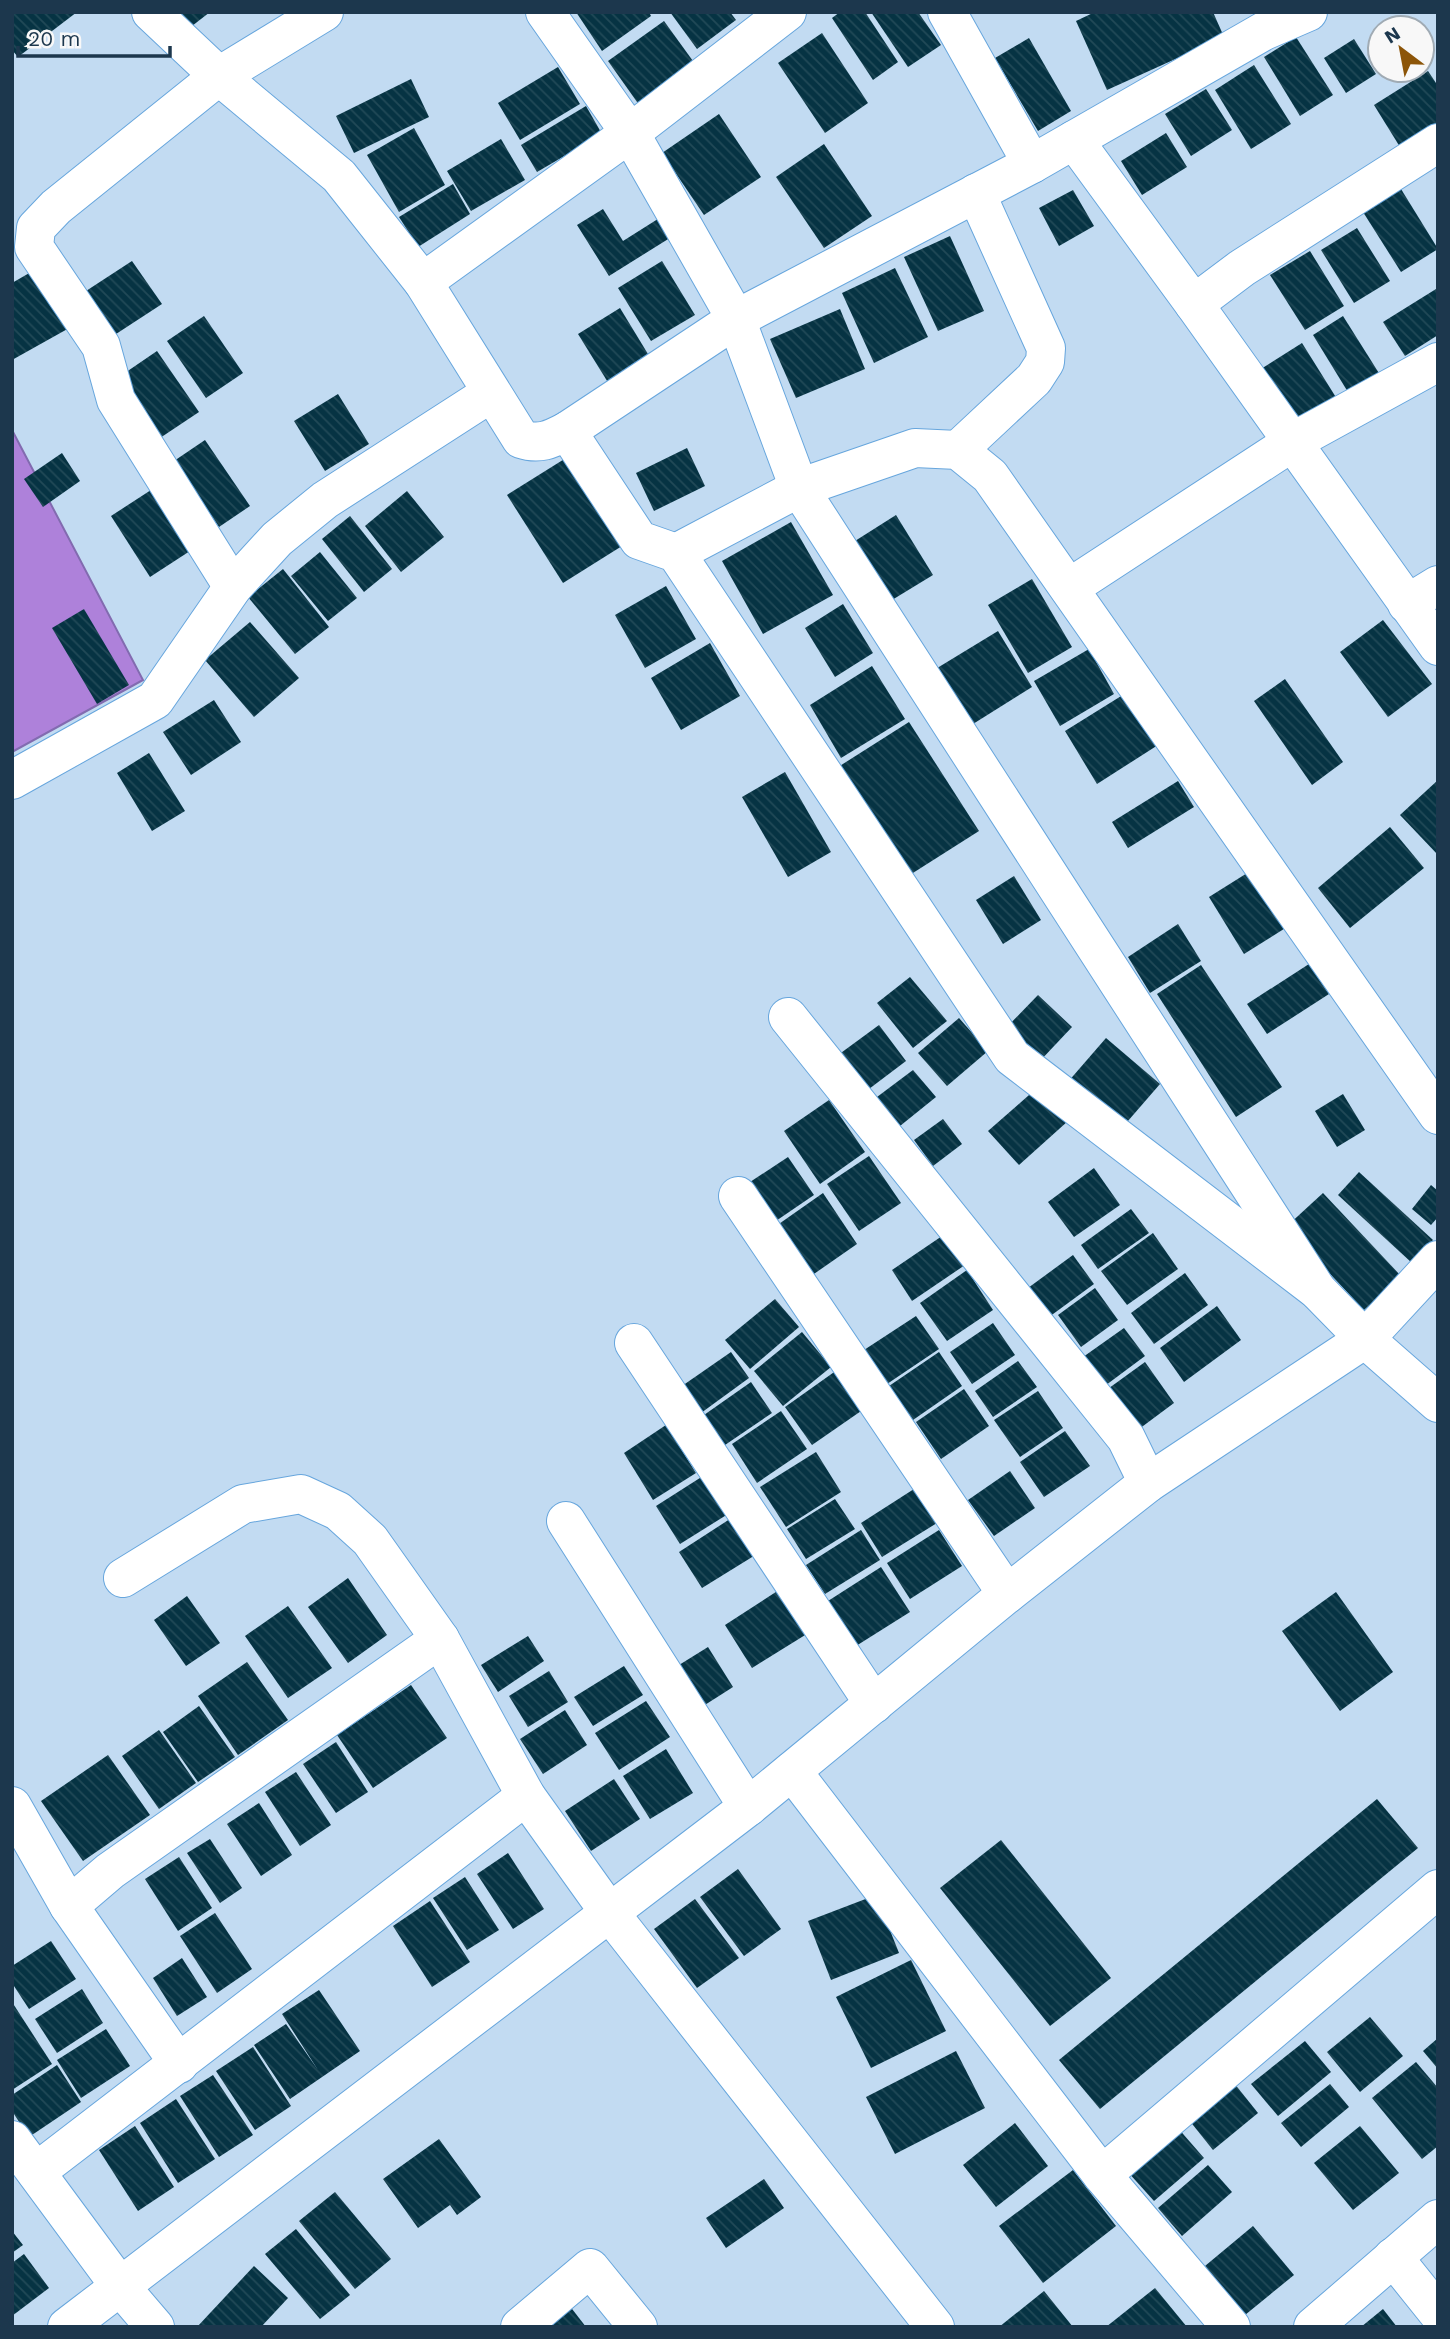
<svg xmlns="http://www.w3.org/2000/svg" width="1450" height="2339" font-family="'Work Sans',sans-serif">
  <style>
    .water { fill: #ae81da; stroke: #826bb0; stroke-width: 2 }
    .building { fill: url(#building-back-hatch) }
    .lines { fill: none; stroke-linecap: round; stroke-linejoin: round }
    .minor-casing { stroke: #67a6dd; stroke-width: 40 }
    .minor { stroke: #fff; stroke-width: 38 }
  </style>
  <defs>
    <pattern id="building-back-hatch" width="6" height="6" patternUnits="userSpaceOnUse" patternTransform="scale(1.75)"><rect width="6" height="6" fill="#063343"/><path d="M-1 5l2 2M0 0l6 6M5-1l2 2" fill="none" stroke="#214957"/></pattern>
  </defs>
  <rect width="100%" height="100%" fill="#c2dbf2"/>
  <!-- water -->
  <path class="water" d="M12,430L143,680L12,752Z"/>
  <!-- building -->
  <g class="building">
    <path d="M12,12H77L18,57L12,50Z"/>
    <path d="M167,12H210L183,33Z"/>
    <path d="M576,12H649L651,16L602,51Z"/>
    <path d="M670,12H730L736,20L697,49Z"/>
    <path d="M840,12H865L898,62L873,80L832,18Z"/>
    <path d="M871,12H918L941,45L908,67Z"/>
    <path d="M1095,12H1213L1224,37L1107,90L1076,21Z"/>
    <path d="M1406,18L1412,28H1390Z"/>
    <path d="M664,21L698,68L642,109L608,61Z"/>
    <path d="M822,33L868,103L825,133L778,63Z"/>
    <path d="M1380,34V58L1369,41Z"/>
    <path d="M1296,37L1333,95L1300,116L1264,57Z"/>
    <path d="M1029,38L1071,111L1038,131L995,58Z"/>
    <path d="M1354,39L1376,74L1346,93L1324,58Z"/>
    <path d="M1254,65L1291,124L1251,149L1215,90Z"/>
    <path d="M558,67L580,104L520,140L498,103Z"/>
    <path d="M1428,71L1438,86V123L1400,147L1374,105Z"/>
    <path d="M411,79L429,117L354,153L336,116Z"/>
    <path d="M1206,89L1232,130L1191,156L1165,114Z"/>
    <path d="M586,106L602,134L537,172L521,145Z"/>
    <path d="M719,114L761,177L704,215L662,153Z"/>
    <path d="M414,128L445,185L399,212L367,155Z"/>
    <path d="M1166,133L1187,167L1142,195L1121,161Z"/>
    <path d="M501,139L525,180L471,211L447,171Z"/>
    <path d="M824,144L872,216L824,248L776,177Z"/>
    <path d="M453,184L470,214L418,247L399,217Z"/>
    <path d="M1401,189L1438,249L1401,272L1363,212Z"/>
    <path d="M1073,190L1094,226L1059,246L1039,208Z"/>
    <path d="M603,209L623,241L661,217L673,236L609,276L577,225Z"/>
    <path d="M1357,228L1390,281L1354,303L1321,250Z"/>
    <path d="M950,236L984,311L938,331L904,257Z"/>
    <path d="M1310,251L1344,306L1305,330L1270,275Z"/>
    <path d="M132,261L162,304L116,334L86,291Z"/>
    <path d="M662,261L695,315L651,341L618,288Z"/>
    <path d="M38,268L71,327L12,360V283Z"/>
    <path d="M895,268L928,337L874,363L842,293Z"/>
    <path d="M1436,289L1438,335L1405,356L1383,322Z"/>
    <path d="M620,308L651,359L609,384L578,334Z"/>
    <path d="M840,309L865,369L796,398L770,339Z"/>
    <path d="M204,316L243,373L206,398L167,341Z"/>
    <path d="M1343,316L1382,378L1351,397L1313,335Z"/>
    <path d="M1302,343L1337,399L1296,425L1261,369Z"/>
    <path d="M157,351L199,412L157,440L116,379Z"/>
    <path d="M338,394L369,444L325,471L294,421Z"/>
    <path d="M205,440L250,506L219,527L174,461Z"/>
    <path d="M687,448L705,486L654,511L636,473Z"/>
    <path d="M62,453L80,481L43,507L24,479Z"/>
    <path d="M566,458L622,546L563,583L507,495Z"/>
    <path d="M151,490L190,551L150,577L111,516Z"/>
    <path d="M407,491L444,537L401,572L365,526Z"/>
    <path d="M896,515L933,575L892,600L855,541Z"/>
    <path d="M350,516L392,569L364,592L322,539Z"/>
    <path d="M791,522L833,595L763,634L722,561Z"/>
    <path d="M320,552L357,598L328,621L291,576Z"/>
    <path d="M283,569L329,627L295,654L248,597Z"/>
    <path d="M1032,579L1072,647L1028,673L988,605Z"/>
    <path d="M666,586L696,639L645,668L615,615Z"/>
    <path d="M843,604L873,653L835,677L805,628Z"/>
    <path d="M84,609L129,685L97,704L52,628Z"/>
    <path d="M1383,620L1432,684L1388,717L1340,652Z"/>
    <path d="M250,622L299,678L254,717L205,660Z"/>
    <path d="M998,631L1032,687L965,729L929,673Z"/>
    <path d="M710,643L740,696L681,730L651,678Z"/>
    <path d="M1089,649L1114,694L1060,726L1034,681Z"/>
    <path d="M872,666L905,719L841,758L810,705Z"/>
    <path d="M1285,679L1343,762L1312,785L1254,701Z"/>
    <path d="M1126,693L1158,745L1097,784L1065,731Z"/>
    <path d="M214,700L241,742L191,775L163,732Z"/>
    <path d="M909,722L979,831L905,878L835,769Z"/>
    <path d="M149,753L185,811L152,831L117,773Z"/>
    <path d="M785,772L831,852L788,877L742,797Z"/>
    <path d="M1438,780V855L1400,815Z"/>
    <path d="M1178,781L1194,807L1128,848L1112,822Z"/>
    <path d="M1390,827L1424,868L1350,928L1318,888Z"/>
    <path d="M1252,870L1287,927L1244,954L1209,897Z"/>
    <path d="M1014,876L1041,920L1003,944L976,900Z"/>
    <path d="M1178,924L1201,961L1150,993L1128,957Z"/>
    <path d="M1309,964L1329,994L1267,1034L1247,1004Z"/>
    <path d="M1201,965L1282,1087L1236,1117L1157,994Z"/>
    <path d="M910,977L947,1021L913,1048L877,1003Z"/>
    <path d="M1038,995L1072,1027L1039,1062L1005,1029Z"/>
    <path d="M959,1018L988,1051L947,1086L918,1053Z"/>
    <path d="M879,1025L906,1061L861,1095L834,1058Z"/>
    <path d="M1106,1038L1160,1084L1121,1129L1067,1083Z"/>
    <path d="M913,1070L936,1097L900,1126L877,1097Z"/>
    <path d="M1037,1088L1068,1121L1019,1165L988,1131Z"/>
    <path d="M1343,1094L1365,1130L1337,1147L1315,1111Z"/>
    <path d="M829,1100L865,1152L820,1184L784,1131Z"/>
    <path d="M943,1119L962,1144L933,1166L914,1140Z"/>
    <path d="M869,1156L901,1203L859,1231L827,1184Z"/>
    <path d="M788,1157L814,1195L770,1225L744,1186Z"/>
    <path d="M1094,1168L1120,1205L1074,1237L1048,1202Z"/>
    <path d="M1359,1172L1433,1240L1412,1263L1338,1195Z"/>
    <path d="M1431,1185L1438,1191V1217L1431,1225L1412,1209Z"/>
    <path d="M823,1193L857,1244L811,1276L776,1226Z"/>
    <path d="M1323,1193L1401,1276L1364,1310L1286,1227Z"/>
    <path d="M1131,1209L1149,1233L1098,1269L1081,1245Z"/>
    <path d="M1153,1233L1178,1269L1127,1305L1101,1271Z"/>
    <path d="M945,1234L965,1265L912,1301L892,1270Z"/>
    <path d="M1073,1255L1094,1284L1049,1317L1028,1288Z"/>
    <path d="M967,1270L993,1310L947,1341L920,1303Z"/>
    <path d="M1185,1273L1208,1305L1154,1344L1131,1313Z"/>
    <path d="M1095,1288L1118,1320L1081,1347L1058,1315Z"/>
    <path d="M775,1299L799,1327L750,1369L725,1340Z"/>
    <path d="M1217,1306L1241,1340L1184,1382L1160,1348Z"/>
    <path d="M916,1316L939,1349L887,1384L864,1350Z"/>
    <path d="M993,1323L1015,1355L972,1384L950,1352Z"/>
    <path d="M1124,1328L1145,1356L1098,1391L1076,1362Z"/>
    <path d="M802,1332L831,1367L783,1406L754,1371Z"/>
    <path d="M731,1352L749,1378L701,1413L682,1386Z"/>
    <path d="M939,1352L962,1386L913,1420L889,1386Z"/>
    <path d="M1018,1361L1037,1387L993,1417L975,1391Z"/>
    <path d="M1145,1362L1174,1403L1135,1432L1105,1391Z"/>
    <path d="M837,1370L864,1409L812,1445L785,1407Z"/>
    <path d="M751,1382L772,1413L725,1445L704,1415Z"/>
    <path d="M964,1389L989,1426L941,1459L916,1422Z"/>
    <path d="M1038,1391L1063,1428L1020,1457L994,1420Z"/>
    <path d="M781,1411L807,1449L757,1483L732,1444Z"/>
    <path d="M666,1425L696,1473L653,1500L624,1453Z"/>
    <path d="M1065,1431L1090,1466L1044,1497L1020,1462Z"/>
    <path d="M816,1452L841,1492L786,1527L760,1487Z"/>
    <path d="M1010,1471L1035,1508L994,1536L968,1500Z"/>
    <path d="M703,1476L728,1514L680,1544L656,1506Z"/>
    <path d="M914,1489L937,1523L882,1557L861,1523Z"/>
    <path d="M835,1499L855,1529L806,1559L787,1529Z"/>
    <path d="M733,1517L757,1554L702,1588L679,1552Z"/>
    <path d="M861,1530L880,1560L825,1594L806,1565Z"/>
    <path d="M939,1530L962,1566L910,1599L887,1563Z"/>
    <path d="M881,1567L910,1612L856,1646L828,1601Z"/>
    <path d="M348,1578L387,1635L348,1663L308,1607Z"/>
    <path d="M782,1588L810,1632L752,1668L725,1625Z"/>
    <path d="M1336,1592L1393,1672L1340,1711L1282,1631Z"/>
    <path d="M187,1596L220,1643L186,1666L154,1620Z"/>
    <path d="M288,1606L332,1668L288,1698L245,1636Z"/>
    <path d="M528,1636L544,1661L498,1692L481,1665Z"/>
    <path d="M708,1647L733,1687L697,1710L671,1670Z"/>
    <path d="M247,1662L288,1720L238,1755L198,1696Z"/>
    <path d="M624,1666L643,1695L593,1726L574,1697Z"/>
    <path d="M549,1671L568,1702L528,1727L509,1696Z"/>
    <path d="M411,1685L447,1738L373,1788L337,1735Z"/>
    <path d="M646,1701L670,1737L619,1770L595,1733Z"/>
    <path d="M199,1706L235,1757L198,1782L163,1732Z"/>
    <path d="M565,1710L587,1745L543,1774L520,1739Z"/>
    <path d="M159,1730L196,1783L159,1809L122,1756Z"/>
    <path d="M336,1742L368,1792L336,1813L303,1764Z"/>
    <path d="M666,1749L693,1793L650,1819L623,1776Z"/>
    <path d="M108,1755L150,1815L83,1861L41,1801Z"/>
    <path d="M296,1772L331,1825L300,1846L265,1792Z"/>
    <path d="M614,1779L640,1819L591,1851L565,1811Z"/>
    <path d="M1377,1799L1418,1848L1100,2109L1059,2060Z"/>
    <path d="M259,1803L292,1855L261,1876L227,1824Z"/>
    <path d="M210,1839L242,1888L220,1903L187,1853Z"/>
    <path d="M1001,1840L1111,1978L1050,2026L940,1888Z"/>
    <path d="M508,1853L544,1909L513,1929L477,1874Z"/>
    <path d="M179,1857L212,1908L178,1931L145,1879Z"/>
    <path d="M738,1869L781,1929L744,1956L700,1897Z"/>
    <path d="M465,1877L499,1930L467,1950L433,1898Z"/>
    <path d="M876,1895L899,1953L831,1980L808,1921Z"/>
    <path d="M695,1899L739,1958L697,1988L654,1929Z"/>
    <path d="M430,1901L470,1962L432,1987L393,1926Z"/>
    <path d="M215,1913L252,1969L217,1993L180,1936Z"/>
    <path d="M51,1941L76,1979L29,2009L12,1983V1966Z"/>
    <path d="M182,1958L207,1997L177,2016L153,1978Z"/>
    <path d="M911,1960L946,2031L871,2068L836,1997Z"/>
    <path d="M82,1989L103,2023L57,2053L35,2019Z"/>
    <path d="M319,1990L360,2051L290,2099L254,2045L286,2024L318,2070L282,2014Z"/>
    <path d="M12,2002L52,2064L12,2090Z"/>
    <path d="M1370,2017L1403,2056L1360,2092L1327,2052Z"/>
    <path d="M106,2029L130,2066L81,2098L57,2060Z"/>
    <path d="M1438,2038V2069L1423,2051Z"/>
    <path d="M1305,2041L1331,2072L1278,2116L1251,2084Z"/>
    <path d="M253,2047L291,2106L255,2130L216,2071Z"/>
    <path d="M956,2051L985,2108L895,2154L866,2097Z"/>
    <path d="M1416,2062L1438,2088V2146L1422,2159L1372,2098Z"/>
    <path d="M57,2065L81,2102L29,2137L12,2111V2095Z"/>
    <path d="M213,2075L253,2135L219,2157L180,2096Z"/>
    <path d="M1234,2083L1258,2113L1213,2150L1189,2120Z"/>
    <path d="M1330,2084L1349,2107L1301,2147L1281,2123Z"/>
    <path d="M176,2099L215,2159L178,2183L140,2123Z"/>
    <path d="M1015,2123L1048,2166L996,2207L963,2165Z"/>
    <path d="M135,2126L174,2187L138,2211L99,2150Z"/>
    <path d="M1360,2126L1399,2173L1353,2210L1314,2163Z"/>
    <path d="M1177,2127L1204,2158L1154,2201L1127,2171Z"/>
    <path d="M439,2139L481,2197L457,2215L450,2205L418,2228L383,2179Z"/>
    <path d="M1208,2165L1232,2192L1182,2236L1158,2208Z"/>
    <path d="M1073,2170L1116,2226L1043,2283L999,2226Z"/>
    <path d="M764,2179L784,2208L726,2248L706,2218Z"/>
    <path d="M335,2192L391,2259L355,2289L299,2221Z"/>
    <path d="M1253,2226L1294,2275L1245,2315L1205,2266Z"/>
    <path d="M296,2229L350,2295L320,2319L265,2254Z"/>
    <path d="M12,2231L23,2245L12,2253Z"/>
    <path d="M24,2254L49,2288L12,2316V2263Z"/>
    <path d="M254,2266L288,2298L261,2327H197Z"/>
    <path d="M1155,2288L1187,2327H1106Z"/>
    <path d="M1044,2291L1073,2327H999Z"/>
    <path d="M569,2305L586,2327H543Z"/>
    <path d="M1383,2309L1397,2327H1361Z"/>
  </g>
  <g class="lines">
    <!-- minor casing -->
    <g class="minor-casing">
      <g id="minor">
        <path d="M151,12L219,76L339,176L423,282L521,439C539,445 550,440 567,431L736,319L1032,164L1264,31L1308,12"/>
        <path d="M545,12L630,133L736,319L799,488L1317,1290"/>
        <path d="M947,12L1032,164"/>
        <path d="M1074,140L1194,304L1242,268L1438,143"/>
        <path d="M423,282L630,133L787,12"/>
        <path d="M1194,304L1438,646"/>
        <path d="M567,431L639,540L676,553L1012,1057L1317,1290L1365,1339L1438,1403"/>
        <path d="M958,450L1034,379L1045,362L1046,348L976,193"/>
        <path d="M676,553L799,488L915,448L958,450L990,476L1438,1115"/>
        <path d="M233,587L116,400L101,346L34,247L36,228L56,207L219,76L324,12"/>
        <path d="M1069,588L1294,441L1438,362"/>
        <path d="M1407,604L1438,585"/>
        <path d="M12,780L155,700L233,587L277,539L325,500L491,393"/>
        <path d="M788,1017L1126,1438L1148,1483"/>
        <path d="M738,1196L1007,1594"/>
        <path d="M634,1343L874,1704"/>
        <path d="M566,1521L748,1807"/>
        <path d="M123,1578L243,1504L301,1494L338,1511L370,1540L440,1639L526,1796L609,1912L935,2327"/>
        <path d="M792,1771L1102,2175L1231,2327"/>
        <path d="M12,1806L69,1906"/>
        <path d="M179,2064L69,1906L110,1871L440,1639"/>
        <path d="M12,2140L119,2285L155,2327"/>
        <path d="M36,2172L526,1796"/>
        <path d="M1102,2175L1438,1889"/>
        <path d="M1393,2257L1438,2313"/>
        <path d="M67,2327L748,1807L1007,1594L1148,1483L1365,1339L1438,1260"/>
        <path d="M520,2327L590,2268L638,2327"/>
        <path d="M1313,2327L1438,2219"/>
      </g>
    </g>
    <!-- minor -->
    <use href="#minor" class="minor"/>
  </g>
  <!-- border -->
  <rect width="1450" height="2339" fill="none" stroke="#1c374d" stroke-width="28"/>
  <!-- north arrow -->
  <g transform="translate(1401 49) rotate(328)"><circle r="33" fill="#f8f8f8" stroke="#a0abb4" stroke-width="2"/>
  <path d="M0-5L12 26L0 18L-12 26Z" fill="#8c5508"/>
  <text y="-10" font-size="19" font-weight="bold" text-anchor="middle" fill="#1c374d">N</text>
  </g>
  <!-- scale -->
  <path d="M18 46v10h152v-10" fill="none" stroke="#1c374d" stroke-width="3.5"/>
  <text x="28" y="46" font-size="21" fill="#1c374d" stroke="#f8f8f8" stroke-width="5" paint-order="stroke">20 m</text>
</svg>
